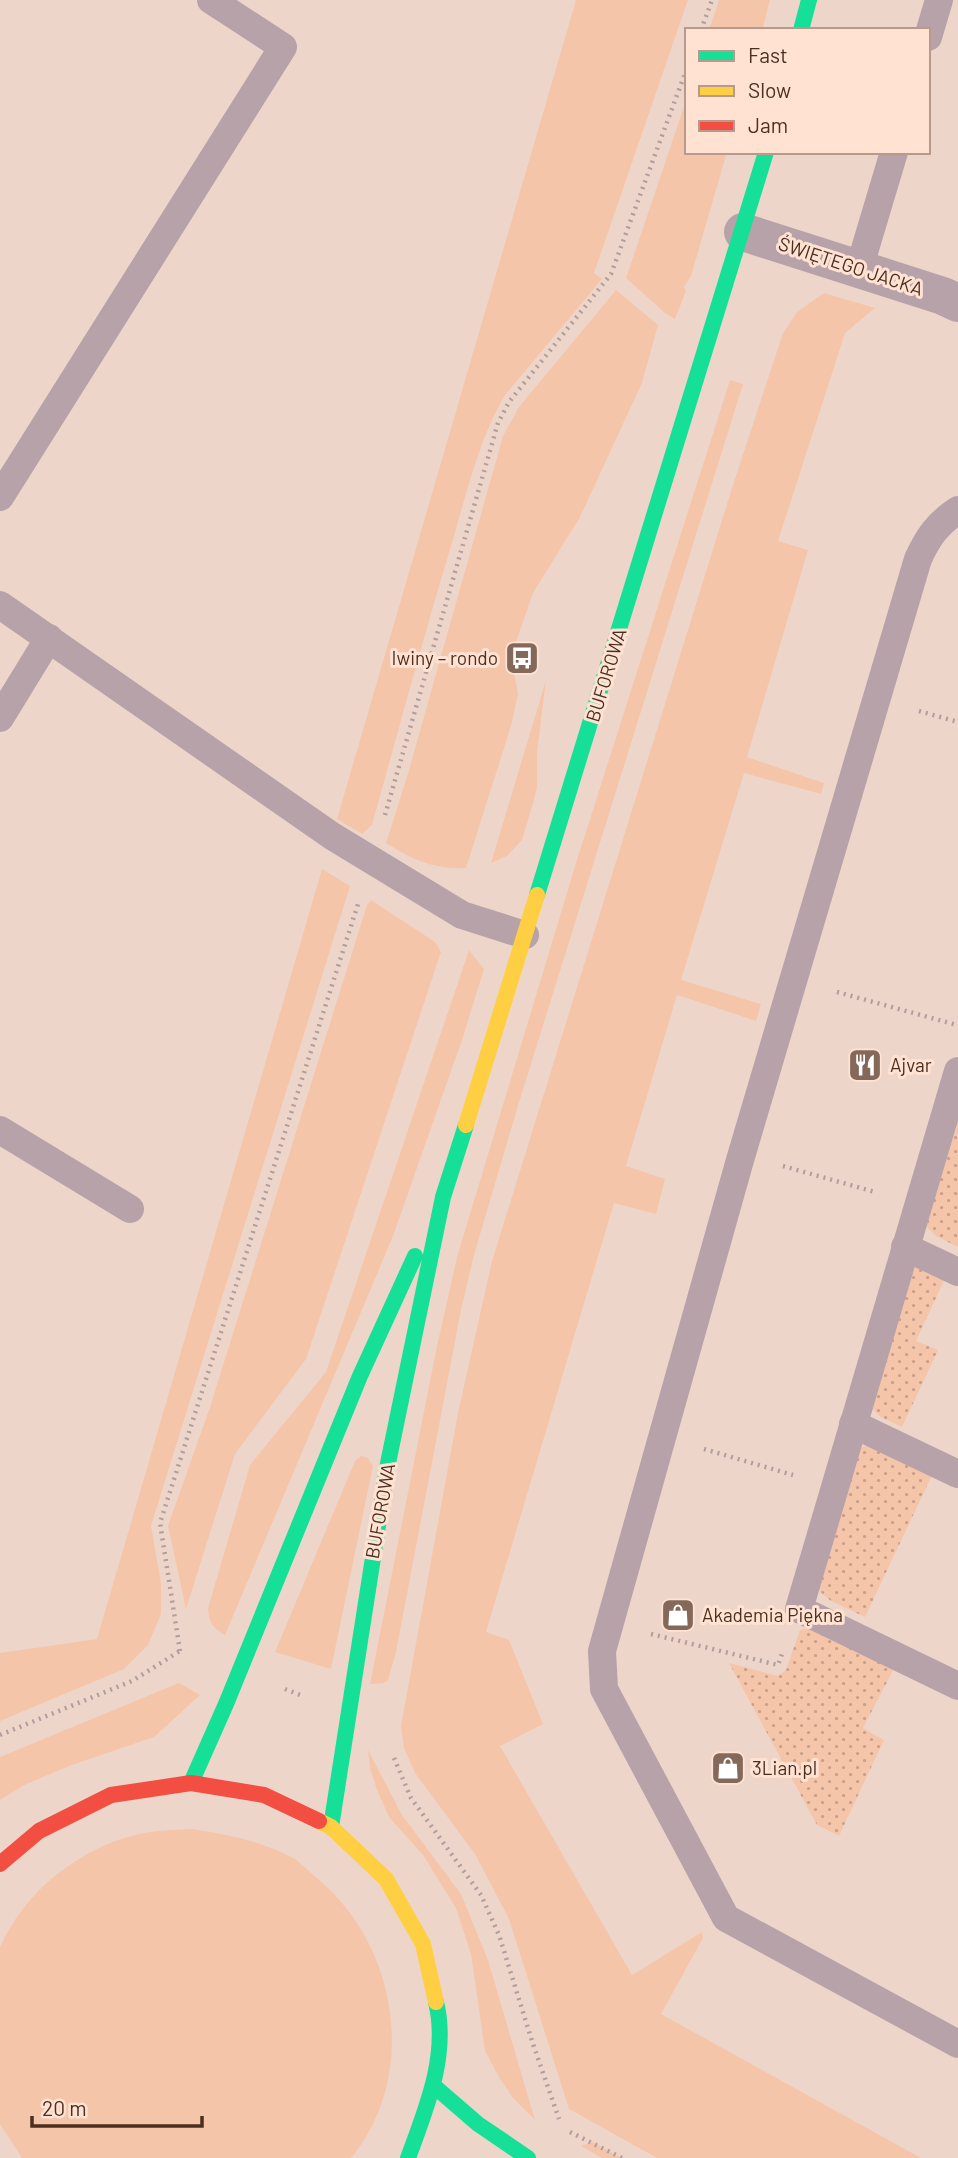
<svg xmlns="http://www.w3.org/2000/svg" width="958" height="2158" font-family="Barlow,sans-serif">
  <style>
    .grass { fill: #f5c5aa }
    .garden { fill: url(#garden-dots) }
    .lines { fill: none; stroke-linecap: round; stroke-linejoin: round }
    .path { stroke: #b09e9e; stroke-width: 4.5; stroke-dasharray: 2 5; stroke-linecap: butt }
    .lane { stroke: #b8a2a9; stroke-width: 28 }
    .street { stroke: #b8a2a9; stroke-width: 38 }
    .fast { stroke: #16e098; stroke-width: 16 }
    .slow { stroke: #ffcf43; stroke-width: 16 }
    .jam { stroke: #f24e42; stroke-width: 16 }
    .labels { text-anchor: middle; stroke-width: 6; stroke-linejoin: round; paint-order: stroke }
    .street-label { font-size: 19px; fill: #4b2f20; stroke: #ffe2d2 }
    .poi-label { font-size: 19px; fill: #4b2f20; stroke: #ffe2d2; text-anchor: start }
  </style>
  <defs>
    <pattern id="garden-dots" width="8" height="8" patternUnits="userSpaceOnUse" patternTransform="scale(1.75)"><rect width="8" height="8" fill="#f5c5aa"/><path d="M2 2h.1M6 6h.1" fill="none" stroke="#c8a08a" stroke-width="1.8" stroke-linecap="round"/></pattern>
  </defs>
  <rect width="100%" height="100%" fill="#edd6c9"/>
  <!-- grass -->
  <g class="grass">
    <path d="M576,0H688L594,273L602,279L505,395C478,441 466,496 451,546C423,639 398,732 372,825L362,834L337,819Z"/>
    <path d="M719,0H770L762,30H709Z"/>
    <path d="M687,98V152H727L691,276L684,287L686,291L675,319L665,313L626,278Z"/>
    <path d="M616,290L658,325L642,383L580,517L533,593L515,645L514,672L518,694L511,726L466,868C436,870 410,859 386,843L407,777L503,436L519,407Z"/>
    <path d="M824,293L875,308L845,333L778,541L808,550L747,757L824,783L821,794L744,773L681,980L761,1004L756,1021L677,995L626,1166L665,1179L656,1214L614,1203L486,1632L509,1640L543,1724L500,1746L632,1975L702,1932L703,1938L661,2014L921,2158H657L569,2109L509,1919L475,1854L415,1773L404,1748L401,1726L458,1413L492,1261L732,488L783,333L797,312Z"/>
    <path d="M730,380L743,384L517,1109L474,1255L461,1310L396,1652L388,1680L384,1683L370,1684L437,1346L457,1257L576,863Z"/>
    <path d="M546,680L537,753V788L531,810L522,840L507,856L491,863Z"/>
    <path d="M322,869L350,886L151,1526L161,1583V1614L148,1645L124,1669L0,1721V1653L97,1639Z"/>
    <path d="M371,900L435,942L441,952L306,1359L235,1454L186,1609L168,1526L210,1407L367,905Z"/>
    <path d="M469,950L484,969L462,1040L393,1236L225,1635C212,1627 209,1623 208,1608L250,1465L326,1372Z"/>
    <path d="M361,1456L368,1458L373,1466L331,1669L275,1652L355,1461Z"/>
    <path d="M179,1683L200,1695L154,1737L72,1765L26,1784L0,1800V1757Z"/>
    <path d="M368,1750L402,1815L461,1894L488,1960L535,2120L513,2098L500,2079L485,2051L471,1954L456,1908L423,1855L389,1817L377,1790L370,1768Z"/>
    <path d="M193,1829C229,1835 263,1841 295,1859C303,1865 311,1873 319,1880C398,1946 419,2076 351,2158H22L0,2124V1947C25,1891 79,1848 139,1834C156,1830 175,1830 193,1829Z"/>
    <path d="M592,2142L622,2158H602L581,2146Z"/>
  </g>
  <!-- garden -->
  <g class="garden">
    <path d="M958,1094V1247L936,1236L925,1225Z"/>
    <path d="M914,1264L948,1272L916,1341L938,1350L902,1427L881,1417L869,1406Z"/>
    <path d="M875,1444L934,1471L865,1617L831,1601L818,1590L859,1447Z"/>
    <path d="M820,1625L898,1661L863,1728L884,1740L839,1836L817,1825L729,1663L778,1676L786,1670L800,1630Z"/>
  </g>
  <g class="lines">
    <!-- path -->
    <g class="path">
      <path d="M701,30L712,0"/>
      <path d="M919,711L958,722"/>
      <path d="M385,815L498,423L509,402L611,274L687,68"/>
      <path d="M837,992L957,1025"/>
      <path d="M783,1166L875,1192"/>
      <path d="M704,1449L793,1475"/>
      <path d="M651,1634L778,1665L783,1651"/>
      <path d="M180,1651L160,1523L358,904"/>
      <path d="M285,1689L303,1696"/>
      <path d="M0,1735L132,1681L180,1651"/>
      <path d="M394,1758L411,1798L481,1895L499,1935L532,2041L559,2119"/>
      <path d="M570,2132L622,2158"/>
    </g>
    <!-- lane -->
    <g class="lane">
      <path d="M928,37L939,0"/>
      <path d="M859,269L894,152"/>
      <path d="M0,497L283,47L211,0"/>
      <path d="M958,510C938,523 928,537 918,559L740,1160L602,1651L604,1689L726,1918L958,2044"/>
      <path d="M0,605L332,836L462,915L525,935"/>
      <path d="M0,718L49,638"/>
      <path d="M958,1071L799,1609L958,1686"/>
      <path d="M0,1130L130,1209"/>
      <path d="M905,1247L958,1272"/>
      <path d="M853,1424L958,1474"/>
    </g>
    <!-- street -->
    <path class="street" d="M743,232L943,296L958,303"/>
    <!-- fast -->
    <g class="fast">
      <path d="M801,30L809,0"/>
      <path d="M537,895L766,152"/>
      <path d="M191,1783L226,1704L360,1376L415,1256"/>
      <path d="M331,1827L387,1468L443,1197L466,1125"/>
      <path d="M434,2086L478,2124L528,2158"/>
      <path d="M408,2158C426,2109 449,2055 436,2002"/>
    </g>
    <!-- slow -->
    <g class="slow">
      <path d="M466,1125L537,895"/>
      <path d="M319,1821L331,1827L386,1879L423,1944L436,2002"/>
    </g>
    <!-- jam -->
    <path class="jam" d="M0,1864L39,1831L111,1795L191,1783L264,1795L319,1821"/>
  </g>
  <!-- icons -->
  <defs>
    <g id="bus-square" transform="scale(1.75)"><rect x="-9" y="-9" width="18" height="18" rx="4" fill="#84695b" stroke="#ffe2d2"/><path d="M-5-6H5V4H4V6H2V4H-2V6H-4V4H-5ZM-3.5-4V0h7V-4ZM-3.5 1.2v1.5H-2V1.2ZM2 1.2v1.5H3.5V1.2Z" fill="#fff"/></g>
    <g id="restaurant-square" transform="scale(1.75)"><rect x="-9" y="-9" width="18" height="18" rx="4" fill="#84695b" stroke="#ffe2d2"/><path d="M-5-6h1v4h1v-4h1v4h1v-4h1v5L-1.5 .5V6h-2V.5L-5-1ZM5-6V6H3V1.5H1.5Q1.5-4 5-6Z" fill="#fff"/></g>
    <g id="shop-square" transform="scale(1.75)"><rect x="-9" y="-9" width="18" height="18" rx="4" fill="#84695b" stroke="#ffe2d2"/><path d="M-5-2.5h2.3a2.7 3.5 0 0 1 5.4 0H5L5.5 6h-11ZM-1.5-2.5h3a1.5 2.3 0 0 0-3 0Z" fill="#fff"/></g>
  </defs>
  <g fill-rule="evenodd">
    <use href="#bus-square" x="522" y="658"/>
    <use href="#restaurant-square" x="865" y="1065"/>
    <use href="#shop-square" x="678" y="1615"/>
    <use href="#shop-square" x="728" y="1768"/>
  </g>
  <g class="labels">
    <!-- street labels -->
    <g class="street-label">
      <text transform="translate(851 266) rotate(18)" y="7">ŚWIĘTEGO JACKA</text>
      <text transform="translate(606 675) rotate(-73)" y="7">BUFOROWA</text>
      <text transform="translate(380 1511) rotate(-80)" y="7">BUFOROWA</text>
    </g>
    <!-- poi labels -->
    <g class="poi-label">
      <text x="498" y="665" text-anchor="end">Iwiny – rondo</text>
      <text x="890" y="1072">Ajvar</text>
      <text x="702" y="1622">Akademia Piękna</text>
      <text x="752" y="1775">3Lian.pl</text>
    </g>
  </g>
  <!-- legend -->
  <rect x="685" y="28" width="245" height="126" fill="#ffe2d2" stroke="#b79a8b" stroke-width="2"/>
  <rect x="699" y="51" width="35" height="10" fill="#16e098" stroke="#b79a8b" stroke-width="2"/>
  <text x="748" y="63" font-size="21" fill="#4b2f20">Fast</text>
  <rect x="699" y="86" width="35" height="10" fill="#ffcf43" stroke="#b79a8b" stroke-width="2"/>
  <text x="748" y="98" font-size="21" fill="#4b2f20">Slow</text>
  <rect x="699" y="121" width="35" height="10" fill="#f24e42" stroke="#b79a8b" stroke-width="2"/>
  <text x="748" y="133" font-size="21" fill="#4b2f20">Jam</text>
  <!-- scale -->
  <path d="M32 2116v10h170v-10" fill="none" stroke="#4b2f20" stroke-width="3.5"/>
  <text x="42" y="2116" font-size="21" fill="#4b2f20" stroke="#ffe2d2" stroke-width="5" paint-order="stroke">20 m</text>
</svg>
